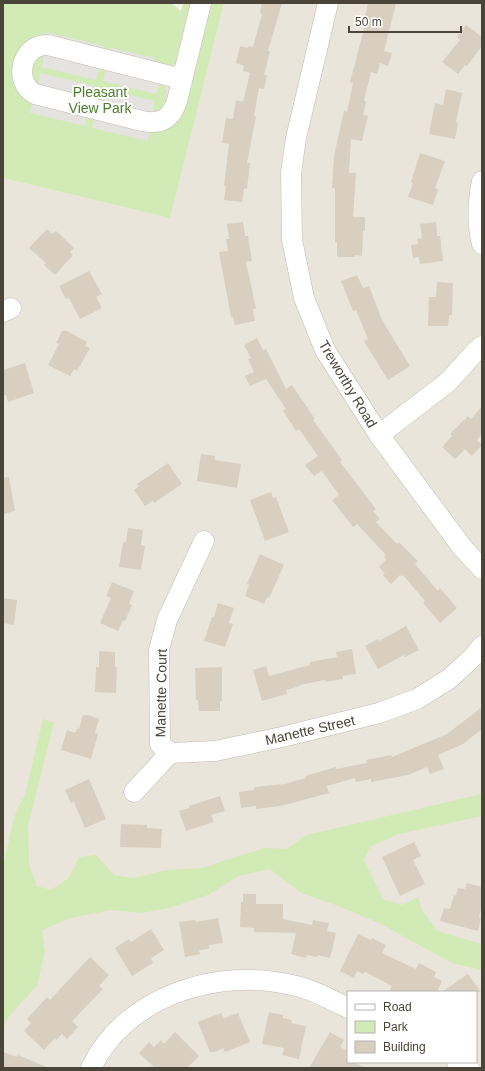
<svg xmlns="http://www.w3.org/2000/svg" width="485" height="1071" font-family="Helvetica,sans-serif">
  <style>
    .residential { fill: #eae5da; fill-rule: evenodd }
    .green { fill: #d2eab5 }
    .parking { fill: #e5e3e0; fill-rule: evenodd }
    .building { fill: #d8cfc1 }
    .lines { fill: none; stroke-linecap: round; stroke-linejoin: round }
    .minor-casing { stroke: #c2bbae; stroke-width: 21 }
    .minor { stroke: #fff; stroke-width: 20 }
    .labels { text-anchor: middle; stroke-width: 4; stroke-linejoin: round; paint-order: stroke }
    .park-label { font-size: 14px; fill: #4a7f2a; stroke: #fff }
    .street-label { font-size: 14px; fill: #4b4439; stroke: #fff }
  </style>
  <rect width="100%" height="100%" fill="#f6f3ec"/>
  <!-- residential -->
  <path class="residential" d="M224,3H482V1068H3V178L170,218ZM348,992H476V1062H348Z"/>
  <!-- green -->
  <g class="green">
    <path d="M3,3H171L181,11L183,3H224L170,218L3,178Z"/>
    <path d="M43,719L54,722L28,826L29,865L37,886L51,890L69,878L79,857L96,855L114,875L134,878L167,870L202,868L264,848L286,849L307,835L482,794V816L399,834L370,847L364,860L383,899L402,905L418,897L422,910L437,931L482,944V970L452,963L379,923L338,906L301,893L270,869L239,876L208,895L169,908L142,913L111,910L71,918L42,930L45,951L37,986L9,1016L3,1029V866L15,814L25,795Z"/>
  </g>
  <!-- parking -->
  <path class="parking" d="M45,32L104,46L103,50L110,51L111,48L155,58L154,62L166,66H171L177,62L194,61L150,132L148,141L92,128L94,118L87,117L85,126L30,113L32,103L29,101L24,99L19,95L15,87L12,73L45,35ZM41,55L44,57L42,67L96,80L98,70L101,69L103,70L105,72L103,81L156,94L159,85L162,84L164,86L166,90V101L160,111L155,113L153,111L155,101L101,88L99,97L97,99H95L93,98L92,95L94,86L40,73L38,82L37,84L31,75L32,64Z"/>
  <!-- building -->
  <g class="building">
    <path d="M262,3H282L268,51H270L264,75H267L264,89L259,88L254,116H256L247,163H250L247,189L244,188L242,202L224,200L226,186H224L229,144L222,143L226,118L233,119L236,100L243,102L250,73L243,71L244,66L236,63L240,46L248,48L249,46L253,47L262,14L260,13Z"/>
    <path d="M368,3H396L384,51L392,53L388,66L380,63L377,74L371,72L364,101H366L363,115L368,116L362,141L351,139L349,173H356L353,217H365V231H363L362,256L355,255V257H337V242H335V189L332,188L334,156L344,111L347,112L353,83L350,82L365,25H363Z"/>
    <path d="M466,25L482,37V46L467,66L465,65L458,74L442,62L460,40L457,37Z"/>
    <path d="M446,89L462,93L456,122L458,123L455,139L429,134L435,103L443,105Z"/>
    <path d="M420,153L445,161L435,188L438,189L433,205L408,197L413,183L411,182Z"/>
    <path d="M243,222L245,236H248L252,261L246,262L256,309H253L255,321L235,325L233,317H231L219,252L228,251L226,239H229L227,224Z"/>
    <path d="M436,222L437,236H440L443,261L420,264L419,257L413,258L411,245L418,244L417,239L422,238L420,224Z"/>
    <path d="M47,229L52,234L56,231L74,248L70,252L73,255L55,275L44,265L46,263L29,248Z"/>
    <path d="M89,271L102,294L96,297L102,308L80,319L69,298L66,299L59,286Z"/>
    <path d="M357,275L363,288L369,286L382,320L410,366L388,380L364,341L368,339L356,310L353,311L341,281Z"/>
    <path d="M437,282L453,283L452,315H449L448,326H428L429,297H436Z"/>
    <path d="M62,331H67L87,342L85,346L90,348L77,371L74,369L70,376L48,365L59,344L56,343Z"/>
    <path d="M257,338L263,350L266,349L286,389L292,385L315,419L313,420L342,460L340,462L376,509L373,511L380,519L376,522L397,544L399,542L418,561L415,564L438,591L440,588L457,608L440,623L423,603L425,601L403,575L401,577L400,575L391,584L383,575L385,573L379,567L386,560L384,557L386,555L357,524L353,527L332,500L339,495L322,471L314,476L305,465L318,456L299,429L296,431L283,411L286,409L266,379L250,386L245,376L254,372L248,359L251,358L244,345Z"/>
    <path d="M25,363L34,393L8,402L6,395L3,396V370Z"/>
    <path d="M482,406V434L477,440L482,445L472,456L465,449L455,459L442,447L452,436L450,434L468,416L471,419Z"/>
    <path d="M201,454L215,456V460L241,464L237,488L197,481Z"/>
    <path d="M168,463L182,484L154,503L153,501L145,506L134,490L139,486L137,484Z"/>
    <path d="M9,477L15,511L3,514V478Z"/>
    <path d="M271,492L273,498L276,497L289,532L265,541L250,500Z"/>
    <path d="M128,528L143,530L141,545L145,546L141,570L119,567L123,542H126Z"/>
    <path d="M260,554L284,565L269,598L267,597L264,604L245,596L249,585L247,584Z"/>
    <path d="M112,582L134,591L129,604L132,605L125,621L123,620L118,631L100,623L111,598L106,596Z"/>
    <path d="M3,598L17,600L14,625L3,623Z"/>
    <path d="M218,603L234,608L229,623L233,624L225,647L204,641L212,617H214Z"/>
    <path d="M406,626L419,650L405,657L404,655L378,669L365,646L378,639L379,641Z"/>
    <path d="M352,649L356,674L343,676V679L326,682L325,680L300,685V686L286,690L287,694L262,701L253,670L266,666L269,676L310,665V662L337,657L336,652Z"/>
    <path d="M99,651L115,652V667H117L116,693L95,692L96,667H99Z"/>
    <path d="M222,667V701H220V711H199L198,700H196L195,668Z"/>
    <path d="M482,707V729L463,744L438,755L444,769L430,774L427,767L408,775L371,782V779L356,782L355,778L327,786L329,793L281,806L256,809V806L241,808L239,792L254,790V787L285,784L306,778L305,776L336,767V769L367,763L366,760L391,755L392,757L447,734Z"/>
    <path d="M83,715H88L99,719L95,733L98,734L91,759L61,750L67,730L75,733L77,728L79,729Z"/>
    <path d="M89,779L106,819L85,828L74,802L71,803L65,790Z"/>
    <path d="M220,796L225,811L211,815L214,822L186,831L179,811L189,808V806Z"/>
    <path d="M121,824L147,825V828L162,829L161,848L120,847Z"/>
    <path d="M414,842L421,856L413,860L425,884L400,896L382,857Z"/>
    <path d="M467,883L482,887V905L479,917L481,918L478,931L440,921L444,908L450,909L454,895L456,896L458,888L465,889Z"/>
    <path d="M243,894H256V904H283V919L312,925L313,920L329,923L327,931L336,933L330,958L318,955L317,957L307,955L306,958L291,954L296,933L254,932V928L240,927L241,902H243Z"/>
    <path d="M218,918L223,943L209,945V949L199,950L200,954L185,957L179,922L195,920L196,922Z"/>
    <path d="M151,929L164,950L151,958L153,963L132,976L115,948L129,939L131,942Z"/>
    <path d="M358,934L371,940L372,938L386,945L382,953L403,963L416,969L419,963L436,972L434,977L442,981L437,992H389L392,986L365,972L363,974L357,971L354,978L340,971Z"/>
    <path d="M90,957L109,975L99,986L103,989L72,1021L78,1027L67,1039L62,1034L56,1040L55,1038L44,1050L24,1031L31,1023L27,1019L47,997L50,1000Z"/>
    <path d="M468,974L481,992H442Z"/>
    <path d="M269,1012L283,1015V1018L292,1020L291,1023L306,1026L299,1059L282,1055L284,1048L262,1044Z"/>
    <path d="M221,1013L224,1018L238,1013L250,1042L225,1052L223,1048L215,1052H210L198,1022Z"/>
    <path d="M175,1032L199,1056L187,1068H155L139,1053L149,1042L154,1047L161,1040L164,1044Z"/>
    <path d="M330,1032L344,1040L340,1047L348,1051L345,1057L348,1059V1062H354L365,1068H309Z"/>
    <path d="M3,1052L17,1057L18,1055L49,1068H3Z"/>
  </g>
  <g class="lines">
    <!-- minor casing -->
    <g class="minor-casing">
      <g id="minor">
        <path d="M328,3L296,138L291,173L292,240L304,298L325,350L379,435L462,547L482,569"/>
        <path d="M182,79L48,45C22,43 12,82 35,94L142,121C160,125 171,119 177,101L201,3"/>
        <path d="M482,181C478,201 477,225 482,244"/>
        <path d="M3,312L11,308"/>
        <path d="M379,435L448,382L476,351L482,346"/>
        <path d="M170,753L160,744L159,650L167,620L204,541"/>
        <path d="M134,792L170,753L215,751L282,737L379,713L417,699L449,679L474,656L482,646"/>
        <path d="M457,1062L469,1068"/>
        <path d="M91,1068C125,996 218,967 292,985C311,989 330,999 348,1008"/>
      </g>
    </g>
    <!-- minor -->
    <use href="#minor" class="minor"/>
  </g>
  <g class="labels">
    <!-- park labels -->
    <g class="park-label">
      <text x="100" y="97">Pleasant<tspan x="100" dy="16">View Park</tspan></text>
    </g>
    <!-- street labels -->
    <g class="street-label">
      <text transform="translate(348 384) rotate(59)" y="5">Treworthy Road</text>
      <text transform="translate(161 693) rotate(-89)" y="5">Manette Court</text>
      <text transform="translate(310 730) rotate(-13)" y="5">Manette Street</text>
    </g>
  </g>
  <!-- border -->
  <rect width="485" height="1071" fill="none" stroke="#4b4439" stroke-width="8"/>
  <!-- legend -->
  <rect x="347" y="991" width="130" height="72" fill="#ffffff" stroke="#b7b4b0"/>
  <rect x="355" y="1004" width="20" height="6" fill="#ffffff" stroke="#b7b4b0"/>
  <text x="383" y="1011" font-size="12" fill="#4b4439">Road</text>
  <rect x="355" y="1021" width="20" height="12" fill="#d2eab5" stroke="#b7b4b0"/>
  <text x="383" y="1031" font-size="12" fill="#4b4439">Park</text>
  <rect x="355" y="1041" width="20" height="12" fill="#d8cfc1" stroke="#b7b4b0"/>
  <text x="383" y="1051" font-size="12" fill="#4b4439">Building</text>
  <!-- scale -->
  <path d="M349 26v6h112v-6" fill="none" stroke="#4b4439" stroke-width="2"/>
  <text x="355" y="26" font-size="12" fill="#4b4439" stroke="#ffffff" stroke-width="3" paint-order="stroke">50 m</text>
</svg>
